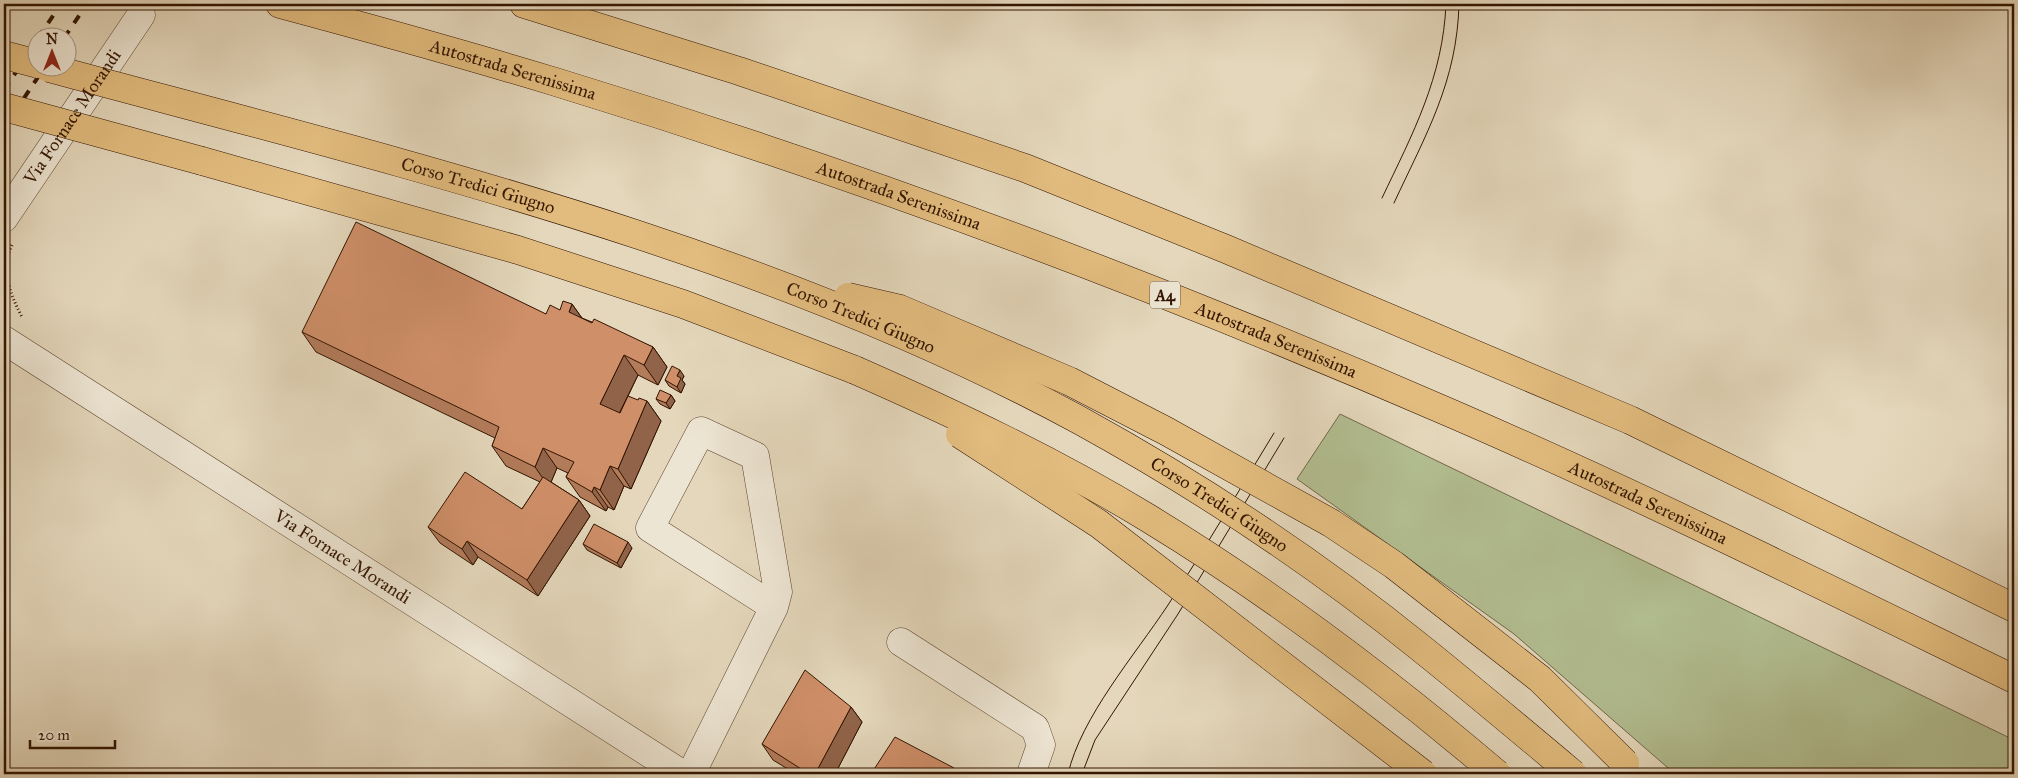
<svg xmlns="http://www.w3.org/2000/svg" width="2018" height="778" font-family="'IM FELL Great Primer',serif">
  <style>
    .green { fill: #b2be91; stroke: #726949 }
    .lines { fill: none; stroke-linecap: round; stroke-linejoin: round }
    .minor-casing { stroke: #5e4530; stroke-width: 29 }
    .highway-casing { stroke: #321401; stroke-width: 29 }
    .path { stroke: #321401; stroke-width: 3; stroke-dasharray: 1 2.5; stroke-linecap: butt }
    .minor { stroke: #ede5d3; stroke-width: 28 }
    .highway { stroke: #e2bc7e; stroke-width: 28 }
    .tram { stroke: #321401; stroke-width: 1 }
    .rail { stroke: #321401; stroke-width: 4; stroke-dasharray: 9 9; stroke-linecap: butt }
    .highway-bridge-casing { stroke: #321401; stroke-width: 29; stroke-linecap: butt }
    .highway-bridge { stroke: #e2bc7e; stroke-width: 28 }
    .wall { fill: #b27b5a; stroke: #321401 }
    .shaded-wall { fill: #91644a; stroke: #321401 }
    .building { fill: #cf8f69; stroke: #321401 }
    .labels { text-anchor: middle; stroke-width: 4; stroke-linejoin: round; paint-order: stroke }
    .shield { fill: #ede5d3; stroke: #6a5340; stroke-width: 1 }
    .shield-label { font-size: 16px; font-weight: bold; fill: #321401 }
    .street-label { font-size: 18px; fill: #321401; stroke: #ede5d3 }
  </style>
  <rect width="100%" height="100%" fill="#e4d7bb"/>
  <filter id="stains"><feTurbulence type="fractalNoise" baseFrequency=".004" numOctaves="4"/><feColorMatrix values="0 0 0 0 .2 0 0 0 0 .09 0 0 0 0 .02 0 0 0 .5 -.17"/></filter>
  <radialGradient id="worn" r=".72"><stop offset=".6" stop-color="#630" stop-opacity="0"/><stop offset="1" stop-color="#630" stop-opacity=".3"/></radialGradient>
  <!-- green -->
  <path class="green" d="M1340,414L2014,740V774H1675L1514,634L1297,479Z"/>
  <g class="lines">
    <!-- minor casing -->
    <g class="minor-casing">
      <g id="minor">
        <path id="s1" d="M4,218L141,15"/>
        <path id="s2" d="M4,340L682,774"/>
        <path d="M901,642L1035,728L1041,745L1031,774"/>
        <path d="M691,774L774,607L778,592L755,456L701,431L650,528L774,607"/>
      </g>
    </g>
    <!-- highway casing -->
    <g class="highway-casing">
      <g id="highway">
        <path id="s3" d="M280,4C373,29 467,55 559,83C864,176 1163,288 1455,415C1644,497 1829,589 2014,679"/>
        <path d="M524,4L739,71L1025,168L1226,249L1630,420L2014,608"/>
        <path d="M202,161L518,250L683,304L855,370"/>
      </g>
    </g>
    <!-- path -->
    <path class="path" d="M12,245C0,269 10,294 22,317"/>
    <!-- minor -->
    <use href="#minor" class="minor"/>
    <!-- highway -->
    <use href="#highway" class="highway"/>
    <!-- tram -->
    <g class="tram">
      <path d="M1382,198C1413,133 1443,77 1446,4"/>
      <path d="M1394,203C1426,134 1457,82 1459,4"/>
      <path d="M1068,774C1081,717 1135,655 1168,605C1205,549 1239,490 1274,433"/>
      <path d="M1082,774L1095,740L1178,614L1284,438"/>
    </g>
    <!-- rail -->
    <g class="rail">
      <path d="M38,38L61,4"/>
      <path d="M64,38L87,4"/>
      <path d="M4,90L38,39"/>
      <path d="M4,128L44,68"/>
    </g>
    <!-- highway-bridge casing -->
    <g class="highway-bridge-casing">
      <g id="highway-bridge">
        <path d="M4,55L38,64"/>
        <path id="s4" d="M49,68C397,162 763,248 1081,421C1199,486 1317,564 1422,649C1473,690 1523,732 1573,774"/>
        <path d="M4,107L202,161"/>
        <path d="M848,297L900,309L1069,381L1166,431L1331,523L1394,565L1540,679L1625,763"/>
        <path d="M855,370C955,414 1054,461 1148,518C1271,593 1388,681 1497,774"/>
        <path d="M960,434L1099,524L1423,774"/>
      </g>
    </g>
    <!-- highway-bridge -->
    <use href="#highway-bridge" class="highway-bridge"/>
  </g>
  <!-- wall -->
  <g class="wall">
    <path d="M572,304L582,318L653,347L667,367L658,385L638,375L620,413L638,400L647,401L661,421L631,489L624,486L614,510L608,507L606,511L580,497L566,477L568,473L557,468L551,482L579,500L590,516L538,596L478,557L473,565L440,543L428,527L522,509L540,482L506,466L492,446L495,438L316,352L302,332L546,314L560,310Z"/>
    <path d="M684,376L682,380L685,384L681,393L669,386L665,380Z"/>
    <path d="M671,395L675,401L670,409L660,404L656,399Z"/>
    <path d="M583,544L632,548L621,568L587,550Z"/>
    <path d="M851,707L862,722L835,774H796L773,760L762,744Z"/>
  </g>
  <!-- shaded-wall -->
  <g class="shaded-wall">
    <path d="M572,304L586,324L569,312Z"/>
    <path d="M653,347L667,367L658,385L644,365Z"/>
    <path d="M624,355L638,375L614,424L600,404Z"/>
    <path d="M680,370L684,376L682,380L685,384L681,393L677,387V376Z"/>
    <path d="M671,395L675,401L670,409L666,403Z"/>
    <path d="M647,401L661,421L631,489L618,469Z"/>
    <path d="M543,448L557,468L549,487L535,467Z"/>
    <path d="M610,466L624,486L614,510L600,490Z"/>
    <path d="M594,487L608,507L606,511L592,492Z"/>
    <path d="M579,500L590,516L538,596L527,580Z"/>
    <path d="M467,541L478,557L473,565L462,549Z"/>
    <path d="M628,542L632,548L621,568L617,563Z"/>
    <path d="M851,707L862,722L835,774H815Z"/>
    <path d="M954,768L958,774H950Z"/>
  </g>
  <!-- building -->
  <g class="building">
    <path d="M356,222L546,314L550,305L560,310L563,301L572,304L569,312L592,323L594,319L653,347L644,365L624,355L600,404L620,413L628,396L638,400L639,398L647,401L618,469L610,466L600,490L594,487L592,492L566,477L574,462L543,448L535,467L492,446L499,427L302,332Z"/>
    <path d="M672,366L680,370L677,376L681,378L677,387L665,380Z"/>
    <path d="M660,390L671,395L666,403L656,399Z"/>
    <path d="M465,472L522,509L543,477L579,500L527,580L467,541L462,549L428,527Z"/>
    <path d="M594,524L628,542L617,563L583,544Z"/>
    <path d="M805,670L851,707L815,774H809L762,744Z"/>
    <path d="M895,737L954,768L950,774H871Z"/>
  </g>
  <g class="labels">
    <!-- shield labels -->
    <rect class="shield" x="1150" y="281.5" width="30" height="27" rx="4"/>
    <g class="shield-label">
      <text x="1165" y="301">A4</text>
    </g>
    <!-- street labels -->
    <g class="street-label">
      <text dy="6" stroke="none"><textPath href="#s3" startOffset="242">Autostrada Serenissima</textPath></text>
      <text dy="6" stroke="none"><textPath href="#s1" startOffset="122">Via Fornace Morandi</textPath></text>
      <text dy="6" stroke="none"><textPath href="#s4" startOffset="445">Corso Tredici Giugno</textPath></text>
      <text dy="6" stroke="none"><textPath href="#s3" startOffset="648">Autostrada Serenissima</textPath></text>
      <text dy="6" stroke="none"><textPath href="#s4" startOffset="850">Corso Tredici Giugno</textPath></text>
      <text dy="6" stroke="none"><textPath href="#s3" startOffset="1052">Autostrada Serenissima</textPath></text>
      <text dy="6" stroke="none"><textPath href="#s3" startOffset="1458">Autostrada Serenissima</textPath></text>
      <text dy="6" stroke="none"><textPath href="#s4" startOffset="1255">Corso Tredici Giugno</textPath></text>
      <text dy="6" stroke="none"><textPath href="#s2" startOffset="402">Via Fornace Morandi</textPath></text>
    </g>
  </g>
  <!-- margin -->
  <rect width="2018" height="778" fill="none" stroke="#e4d7bb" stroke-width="20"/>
  <rect x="5" y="5" width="2008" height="768" fill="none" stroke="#321401" stroke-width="2.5"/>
  <rect x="10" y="10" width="1998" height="758" fill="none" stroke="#321401"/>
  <!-- north arrow -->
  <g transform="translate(52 52)"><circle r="24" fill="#ede5d3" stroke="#a2917f"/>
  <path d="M0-4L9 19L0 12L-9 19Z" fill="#8f2418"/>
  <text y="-8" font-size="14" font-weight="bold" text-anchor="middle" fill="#321401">N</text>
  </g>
  <!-- scale -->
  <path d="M30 740v8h85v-8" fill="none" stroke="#321401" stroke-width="2.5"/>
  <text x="38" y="740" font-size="15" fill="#321401" stroke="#ede5d3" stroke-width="4" paint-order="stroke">20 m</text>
  <rect width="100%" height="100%" filter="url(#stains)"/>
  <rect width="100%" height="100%" fill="url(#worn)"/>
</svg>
